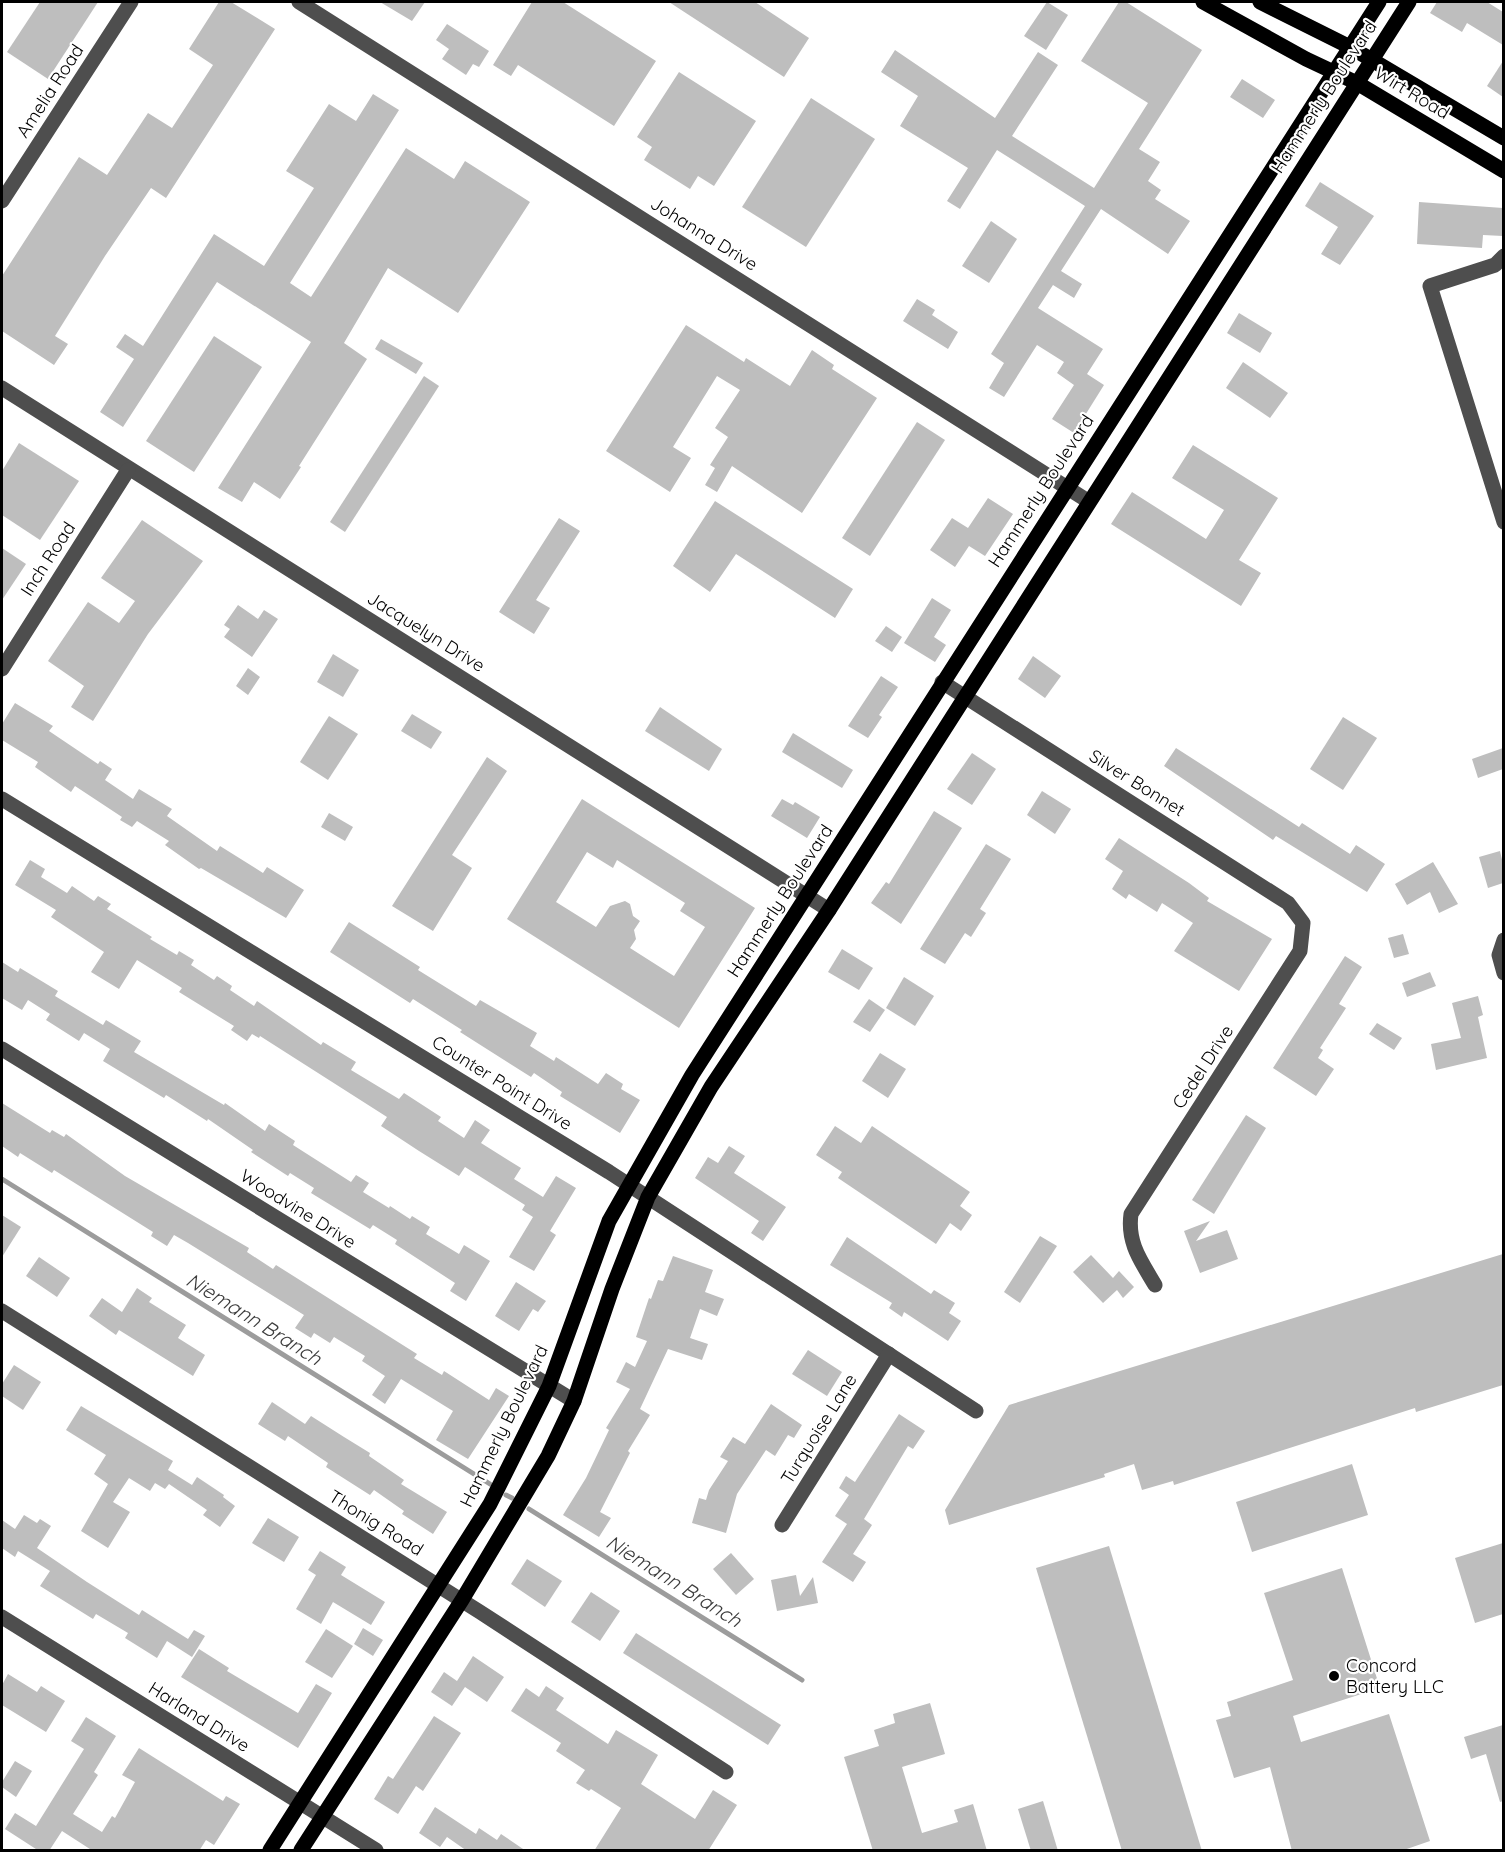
<svg xmlns="http://www.w3.org/2000/svg" width="1505" height="1852" font-family="Quicksand,sans-serif">
  <style>
    .lines { fill: none; stroke-linecap: round; stroke-linejoin: round }
    .stream { stroke: #9c9c9c; stroke-width: 5 }
    .building { fill: #bebebe; fill-rule: evenodd }
    .minor { stroke: #4e4e4e; stroke-width: 15 }
    .major { stroke: #000; stroke-width: 15 }
    .poi-dot { fill: #000; stroke: #fff; stroke-width: 2 }
    .labels { text-anchor: middle; stroke-width: 4.5; stroke-linejoin: round; paint-order: stroke }
    .street-label { font-size: 18px; fill: #000; stroke: #fff }
    .poi-label { font-size: 18px; fill: #000; stroke: #fff; text-anchor: start }
    .water-label { font-size: 20px; font-style: italic; fill: #3d3d3d; stroke: #fff }
  </style>
  <rect width="100%" height="100%" fill="#fff"/>
  <g class="lines">
    <!-- stream -->
    <g class="stream">
      <path d="M2,1179L490,1484"/>
      <path d="M506,1495L512,1498"/>
      <path d="M529,1509L802,1680"/>
    </g>
  </g>
  <!-- building -->
  <g class="building">
    <path d="M40,2H98L48,79L7,52Z"/>
    <path d="M219,2H231L275,29L166,198L151,188L105,256L55,336L68,344L54,365L2,331V276L79,157L107,175L148,113L172,128L213,65L189,49Z"/>
    <path d="M380,2H425L412,21Z"/>
    <path d="M532,2H563L656,61L614,126L518,65L511,76L493,65Z"/>
    <path d="M669,2H755L809,38L784,77Z"/>
    <path d="M1047,2L1068,15L1046,50L1024,36Z"/>
    <path d="M1119,2H1126L1202,50L1139,149L1160,162L1148,181L1161,190L1155,199L1190,221L1168,254L1101,209L1061,271L1082,284L1074,298L1053,285L1038,308L1103,349L1087,374L1104,385L1074,433L1052,419L1074,385L1057,373L1064,362L1037,345L1004,397L989,388L1004,363L991,354L1085,206L997,150L960,209L947,201L968,168L900,126L918,96L881,72L895,50L995,118L1038,52L1058,65L1012,136L1094,188L1148,103L1081,61Z"/>
    <path d="M1437,2H1487L1503,12V45L1467,23L1462,32L1430,13Z"/>
    <path d="M447,24L489,51L479,67L473,64L466,75L442,59L449,49L436,40Z"/>
    <path d="M1503,61V97L1487,86Z"/>
    <path d="M679,72L756,121L714,186L698,176L690,189L644,160L652,147L637,137Z"/>
    <path d="M1242,79L1275,100L1263,118L1230,97Z"/>
    <path d="M373,94L399,110L290,283L311,297L406,148L454,179L465,161L530,202L458,313L388,268L344,343L367,359L299,466L301,467L280,499L254,482L242,502L218,488L311,342L217,282L123,427L100,412L134,359L116,347L125,334L143,346L214,234L264,266L314,188L286,171L329,104L356,121Z"/>
    <path d="M811,98L875,139L806,247L742,207Z"/>
    <path d="M1320,182L1374,216L1340,265L1321,254L1338,227L1305,206Z"/>
    <path d="M1419,202L1503,208V236L1483,235L1482,248L1417,244Z"/>
    <path d="M991,221L1017,239L989,283L962,266Z"/>
    <path d="M917,299L935,310L932,315L958,332L948,349L903,321Z"/>
    <path d="M1239,313L1272,333L1260,353L1227,333Z"/>
    <path d="M686,325L744,362L746,358L790,386L812,350L834,365L832,369L877,398L802,513L732,466L717,492L705,485L715,468L710,465L728,437L715,428L740,390L717,376L673,447L691,458L670,492L606,451Z"/>
    <path d="M214,336L262,367L194,472L146,441Z"/>
    <path d="M381,339L423,363L416,374L375,349Z"/>
    <path d="M1243,362L1288,393L1270,418L1226,388Z"/>
    <path d="M424,376L439,386L345,532L330,522Z"/>
    <path d="M917,422L945,440L870,556L842,538Z"/>
    <path d="M19,443L79,481L40,540L2,515V471Z"/>
    <path d="M1193,445L1278,498L1239,560L1261,573L1241,606L1111,524L1132,492L1206,539L1224,510L1172,478Z"/>
    <path d="M988,498L1013,514L985,556L969,546L955,567L930,550L952,518L968,528Z"/>
    <path d="M715,501L853,589L835,618L736,554L710,592L673,566Z"/>
    <path d="M559,518L580,531L536,600L550,608L534,634L499,612Z"/>
    <path d="M142,520L203,561L148,634L93,721L71,707L84,686L48,661L88,602L119,623L135,601L101,578Z"/>
    <path d="M2,548L26,564L2,600Z"/>
    <path d="M932,598L951,610L934,637L946,645L935,662L904,643Z"/>
    <path d="M238,605L258,619L264,610L278,619L252,657L224,637L230,629L224,625Z"/>
    <path d="M886,626L902,637L892,652L875,641Z"/>
    <path d="M333,654L359,670L343,697L317,682Z"/>
    <path d="M1033,656L1061,676L1045,698L1018,679Z"/>
    <path d="M248,668L260,677L248,695L236,686Z"/>
    <path d="M881,676L898,687L879,715L882,717L868,738L848,726Z"/>
    <path d="M15,703L53,726L49,731L98,764L100,761L112,769L105,780L133,799L139,789L172,809L167,816L217,851L220,846L263,873L267,867L304,890L286,918L201,868L199,869L165,845L169,841L137,821L132,827L120,820L122,817L75,786L71,792L35,767L38,762L2,740V724Z"/>
    <path d="M660,707L722,749L709,771L645,731Z"/>
    <path d="M412,714L442,732L431,749L401,731Z"/>
    <path d="M329,716L358,734L328,780L300,762Z"/>
    <path d="M1343,717L1377,738L1343,790L1310,769Z"/>
    <path d="M793,733L853,770L842,788L782,752Z"/>
    <path d="M1176,748L1299,827L1302,823L1350,854L1356,845L1385,864L1367,892L1276,836L1273,840L1164,766Z"/>
    <path d="M1503,748V769L1478,778L1472,759Z"/>
    <path d="M972,753L996,769L972,805L947,789Z"/>
    <path d="M487,757L507,771L452,855L472,868L433,931L392,906Z"/>
    <path d="M1042,791L1071,809L1055,834L1027,815Z"/>
    <path d="M582,799L755,908L679,1028L507,919ZM587,852L613,868L617,860L685,903L680,911L705,927L674,976L630,948L636,939L634,930L640,921L633,916L630,904L625,901L610,906L596,927L556,902Z"/>
    <path d="M782,799L793,805L795,802L820,817L807,838L771,816Z"/>
    <path d="M934,811L962,828L901,924L871,903L886,882L889,884Z"/>
    <path d="M329,813L353,827L345,841L321,827Z"/>
    <path d="M1119,838L1189,883L1209,898L1207,901L1272,939L1239,991L1174,951L1193,923L1162,903L1157,912L1129,894L1126,899L1112,889L1123,871L1105,859Z"/>
    <path d="M986,844L1011,859L980,909L986,913L971,937L965,933L945,964L920,949Z"/>
    <path d="M1500,851L1503,864V883L1488,888L1479,857Z"/>
    <path d="M30,860L45,869L41,877L67,893L72,886L94,901L98,896L111,904L107,909L152,937L150,939L177,955L179,951L194,960L191,965L214,980L217,976L232,986L230,990L254,1006L257,1001L321,1045L323,1042L356,1062L351,1070L399,1099L404,1093L441,1117L438,1121L464,1138L475,1120L490,1130L481,1143L521,1168L514,1179L543,1197L556,1176L576,1188L550,1231L556,1235L534,1271L509,1257L533,1217L522,1210L525,1205L465,1167L459,1176L419,1151L381,1126L387,1117L260,1036L259,1038L252,1034L247,1041L231,1030L234,1026L179,992L182,988L137,960L119,989L91,972L104,952L51,917L56,910L15,885Z"/>
    <path d="M1433,862L1458,904L1439,913L1430,892L1407,905L1395,884Z"/>
    <path d="M349,922L420,967L418,970L476,1006L480,1000L537,1033L530,1046L554,1061L556,1057L598,1084L606,1073L623,1084L621,1089L640,1100L620,1133L560,1096L562,1092L534,1073L531,1077L460,1032L462,1030L413,999L410,1003L330,952Z"/>
    <path d="M1403,934L1409,954L1394,958L1388,938Z"/>
    <path d="M842,949L873,968L859,990L828,972Z"/>
    <path d="M1345,956L1362,967L1339,1004L1346,1008L1320,1048L1323,1050L1318,1058L1334,1069L1316,1096L1273,1068Z"/>
    <path d="M2,962L18,972L20,968L58,991L55,996L103,1025L106,1020L141,1041L134,1052L224,1105L225,1103L265,1131L269,1124L295,1141L293,1145L351,1182L356,1175L369,1183L363,1192L389,1208L390,1206L410,1219L412,1216L430,1227L426,1234L459,1254L464,1245L490,1261L466,1301L450,1291L455,1283L395,1244L397,1240L373,1225L370,1229L311,1193L314,1188L290,1173L288,1176L251,1152L253,1150L208,1119L207,1121L166,1095L164,1098L103,1061L110,1049L84,1033L79,1041L46,1020L50,1014L28,1000L22,1010L2,998Z"/>
    <path d="M1430,972L1436,986L1407,997L1402,983Z"/>
    <path d="M904,977L934,996L915,1026L886,1008Z"/>
    <path d="M1478,996L1483,1015L1478,1017L1487,1058L1436,1070L1431,1044L1461,1038L1452,1003Z"/>
    <path d="M869,999L885,1010L870,1032L853,1022Z"/>
    <path d="M1377,1023L1402,1038L1394,1050L1369,1034Z"/>
    <path d="M880,1053L906,1069L888,1098L862,1081Z"/>
    <path d="M2,1103L50,1133L52,1130L64,1137L66,1134L125,1176L249,1248L247,1252L273,1269L276,1265L417,1354L414,1358L442,1375L444,1371L489,1400L496,1388L509,1396L468,1459L436,1440L453,1411L401,1379L385,1404L372,1395L385,1376L362,1361L365,1356L334,1337L330,1343L314,1333L311,1338L295,1328L304,1315L188,1243L174,1235L167,1246L151,1236L153,1232L54,1170L52,1173L20,1153L18,1157L2,1146Z"/>
    <path d="M1246,1115L1266,1128L1214,1214L1192,1200Z"/>
    <path d="M835,1126L861,1143L872,1126L970,1192L960,1206L972,1215L961,1231L950,1223L936,1244L838,1178L842,1172L816,1155Z"/>
    <path d="M729,1146L745,1156L734,1173L786,1207L763,1241L751,1233L759,1221L695,1178L708,1157L718,1163Z"/>
    <path d="M2,1215L21,1227L2,1257Z"/>
    <path d="M1210,1221L1196,1241L1227,1230L1238,1259L1200,1273L1184,1231Z"/>
    <path d="M1040,1236L1057,1246L1020,1303L1004,1292Z"/>
    <path d="M847,1237L931,1294L934,1290L955,1303L949,1313L961,1321L948,1341L904,1312L902,1317L889,1308L892,1303L830,1265Z"/>
    <path d="M1503,1254V1385L1416,1412L1415,1408L1174,1485L1173,1481L1142,1490L1134,1464L1104,1474L1105,1477L949,1525L945,1510L1009,1405Z"/>
    <path d="M1091,1255L1113,1278L1119,1271L1134,1287L1123,1298L1117,1290L1103,1303L1073,1272Z"/>
    <path d="M673,1256L713,1270L705,1292L724,1299L717,1316L700,1309L690,1338L708,1344L702,1360L668,1349L640,1409L650,1415L628,1451L630,1453L600,1512L611,1518L599,1537L563,1515L586,1478L609,1430L606,1428L630,1389L616,1382L626,1362L635,1367L647,1341L636,1337L649,1298L651,1299L658,1280L663,1281Z"/>
    <path d="M39,1257L70,1278L57,1297L26,1276Z"/>
    <path d="M516,1282L546,1301L538,1312L533,1309L519,1331L495,1316Z"/>
    <path d="M137,1288L152,1298L149,1302L186,1325L178,1338L205,1355L193,1376L119,1330L116,1335L89,1316L102,1298L122,1312Z"/>
    <path d="M808,1350L842,1372L827,1396L792,1374Z"/>
    <path d="M14,1365L41,1382L23,1410L2,1396V1384Z"/>
    <path d="M272,1402L305,1424L311,1416L344,1437L370,1453L369,1456L404,1480L401,1484L447,1512L433,1534L402,1514L404,1511L374,1490L370,1495L326,1467L328,1463L288,1436L285,1441L258,1424Z"/>
    <path d="M771,1404L802,1425L794,1438L788,1435L775,1456L766,1450L737,1494L726,1533L692,1523L699,1498L706,1500L709,1490L728,1461L720,1457L733,1437L745,1444Z"/>
    <path d="M81,1406L173,1461L168,1470L192,1485L197,1477L224,1495L223,1497L235,1506L220,1527L203,1515L207,1510L169,1484L165,1489L155,1483L150,1491L129,1478L113,1502L130,1512L108,1548L81,1531L108,1484L94,1474L106,1455L66,1430Z"/>
    <path d="M899,1414L925,1431L913,1449L908,1446L864,1519L872,1525L853,1554L866,1562L853,1582L822,1562L847,1524L835,1516L849,1495L839,1488L846,1476L855,1482Z"/>
    <path d="M1352,1464L1368,1515L1252,1552L1236,1502Z"/>
    <path d="M24,1515L37,1523L40,1519L51,1526L37,1548L87,1582L139,1615L142,1610L188,1639L194,1630L205,1636L192,1657L167,1641L157,1658L125,1638L128,1633L96,1614L93,1619L40,1586L50,1571L18,1551L15,1557L2,1548V1520L15,1529Z"/>
    <path d="M268,1518L299,1537L284,1562L252,1543Z"/>
    <path d="M1503,1543V1614L1475,1623L1455,1558Z"/>
    <path d="M1109,1546L1202,1851H1122L1036,1568Z"/>
    <path d="M320,1551L346,1567L341,1575L385,1602L371,1625L333,1602L321,1624L296,1609L316,1575L308,1570Z"/>
    <path d="M731,1553L754,1579L736,1595L713,1569Z"/>
    <path d="M527,1559L562,1581L545,1607L511,1584Z"/>
    <path d="M1342,1568L1380,1688L1293,1716L1301,1742L1389,1714L1430,1841L1401,1851H1292L1270,1767L1234,1778L1216,1720L1231,1716L1227,1702L1293,1680L1264,1593Z"/>
    <path d="M796,1575L800,1596L813,1577L818,1603L777,1611L771,1580Z"/>
    <path d="M591,1592L620,1611L600,1641L571,1622Z"/>
    <path d="M363,1628L383,1640L373,1656L354,1644Z"/>
    <path d="M326,1629L353,1646L332,1678L305,1662Z"/>
    <path d="M636,1633L781,1725L768,1745L623,1653Z"/>
    <path d="M199,1649L229,1668L227,1671L298,1713L316,1684L332,1693L298,1748L181,1677Z"/>
    <path d="M473,1656L504,1677L487,1702L465,1687L452,1706L431,1692L444,1672L457,1681Z"/>
    <path d="M8,1674L37,1692L41,1686L65,1701L46,1732L2,1705V1685Z"/>
    <path d="M546,1686L564,1698L556,1710L608,1744L616,1730L658,1755L641,1784L695,1819L713,1790L737,1805L708,1851H594L621,1808L591,1789L589,1791L576,1783L585,1770L556,1751L561,1743L511,1711L526,1688L539,1697Z"/>
    <path d="M930,1703L945,1754L902,1767L922,1833L958,1822L954,1810L973,1804L987,1851H873L844,1757L879,1746L874,1730L895,1723L893,1714Z"/>
    <path d="M434,1716L461,1733L423,1791L416,1786L398,1814L374,1799L388,1776L393,1779Z"/>
    <path d="M86,1717L116,1736L94,1772L98,1775L73,1814L102,1832L112,1816L115,1818L135,1782L122,1775L139,1748L223,1801L226,1796L240,1804L214,1845L206,1840L199,1851H93L62,1831L49,1851H39L5,1829L15,1813L36,1826L84,1749L71,1741Z"/>
    <path d="M1503,1725V1801L1500,1802L1486,1754L1471,1759L1464,1737Z"/>
    <path d="M15,1761L32,1771L16,1797L2,1787V1782Z"/>
    <path d="M1043,1801L1058,1851H1031L1018,1809Z"/>
    <path d="M435,1807L476,1834L479,1828L497,1840L501,1834L526,1851H467L447,1837L440,1847L419,1833Z"/>
  </g>
  <g class="lines">
    <!-- minor -->
    <g class="minor">
      <path d="M299,2L1088,501"/>
      <path d="M2,201L131,2"/>
      <path d="M1504,256L1495,265L1430,286L1504,522"/>
      <path d="M2,388L829,910"/>
      <path d="M2,669L128,470"/>
      <path d="M942,682L1288,903L1303,923L1300,951L1131,1214C1127,1243 1141,1261 1155,1285"/>
      <path d="M2,799L609,1172L976,1411"/>
      <path d="M1504,940L1499,955L1504,973"/>
      <path d="M2,1049L574,1401"/>
      <path d="M2,1311L480,1612L726,1772"/>
      <path d="M782,1525L889,1354"/>
      <path d="M2,1617L376,1850"/>
    </g>
    <!-- major -->
    <g class="major">
      <path d="M1203,2L1306,59L1357,83L1504,171"/>
      <path d="M1260,2L1350,47L1504,138"/>
      <path d="M270,1850L490,1504L549,1386L609,1221L692,1075L1379,2"/>
      <path d="M301,1850L462,1600L548,1456L574,1401L612,1289L648,1197L711,1087L829,910L1409,2"/>
    </g>
  </g>
  <!-- markers -->
  <circle class="poi-dot" cx="1334" cy="1676" r="6"/>
  <g class="labels">
    <!-- street labels -->
    <g class="street-label">
      <text transform="translate(50 91) rotate(-57)" y="6">Amelia Road</text>
      <text transform="translate(1412 93) rotate(31)" y="6">Wirt Road</text>
      <text transform="translate(1324 97) rotate(-57)" y="6">Hammerly Boulevard</text>
      <text transform="translate(704 234) rotate(32)" y="6">Johanna Drive</text>
      <text transform="translate(1041 491) rotate(-57)" y="6">Hammerly Boulevard</text>
      <text transform="translate(48 559) rotate(-57)" y="6">Inch Road</text>
      <text transform="translate(426 632) rotate(32)" y="6">Jacquelyn Drive</text>
      <text transform="translate(1137 783) rotate(32)" y="6">Silver Bonnet</text>
      <text transform="translate(780 901) rotate(-57)" y="6">Hammerly Boulevard</text>
      <text transform="translate(1203 1067) rotate(-57)" y="6">Cedel Drive</text>
      <text transform="translate(502 1083) rotate(32)" y="6">Counter Point Drive</text>
      <text transform="translate(298 1209) rotate(32)" y="6">Woodvine Drive</text>
      <text transform="translate(504 1426) rotate(-64)" y="6">Hammerly Boulevard</text>
      <text transform="translate(819 1429) rotate(-58)" y="6">Turquoise Lane</text>
      <text transform="translate(376 1523) rotate(32)" y="6">Thonig Road</text>
      <text transform="translate(199 1717) rotate(32)" y="6">Harland Drive</text>
    </g>
    <!-- poi labels -->
    <g class="poi-label">
      <text x="1346" y="1672">Concord<tspan x="1346" dy="21">Battery LLC</tspan></text>
    </g>
    <!-- water labels -->
    <g class="water-label">
      <text transform="translate(254 1319) rotate(32)" y="7">Niemann Branch</text>
      <text transform="translate(674 1581) rotate(32)" y="7">Niemann Branch</text>
    </g>
  </g>
  <!-- border -->
  <rect width="1505" height="1852" fill="none" stroke="#000000" stroke-width="6"/>
</svg>
